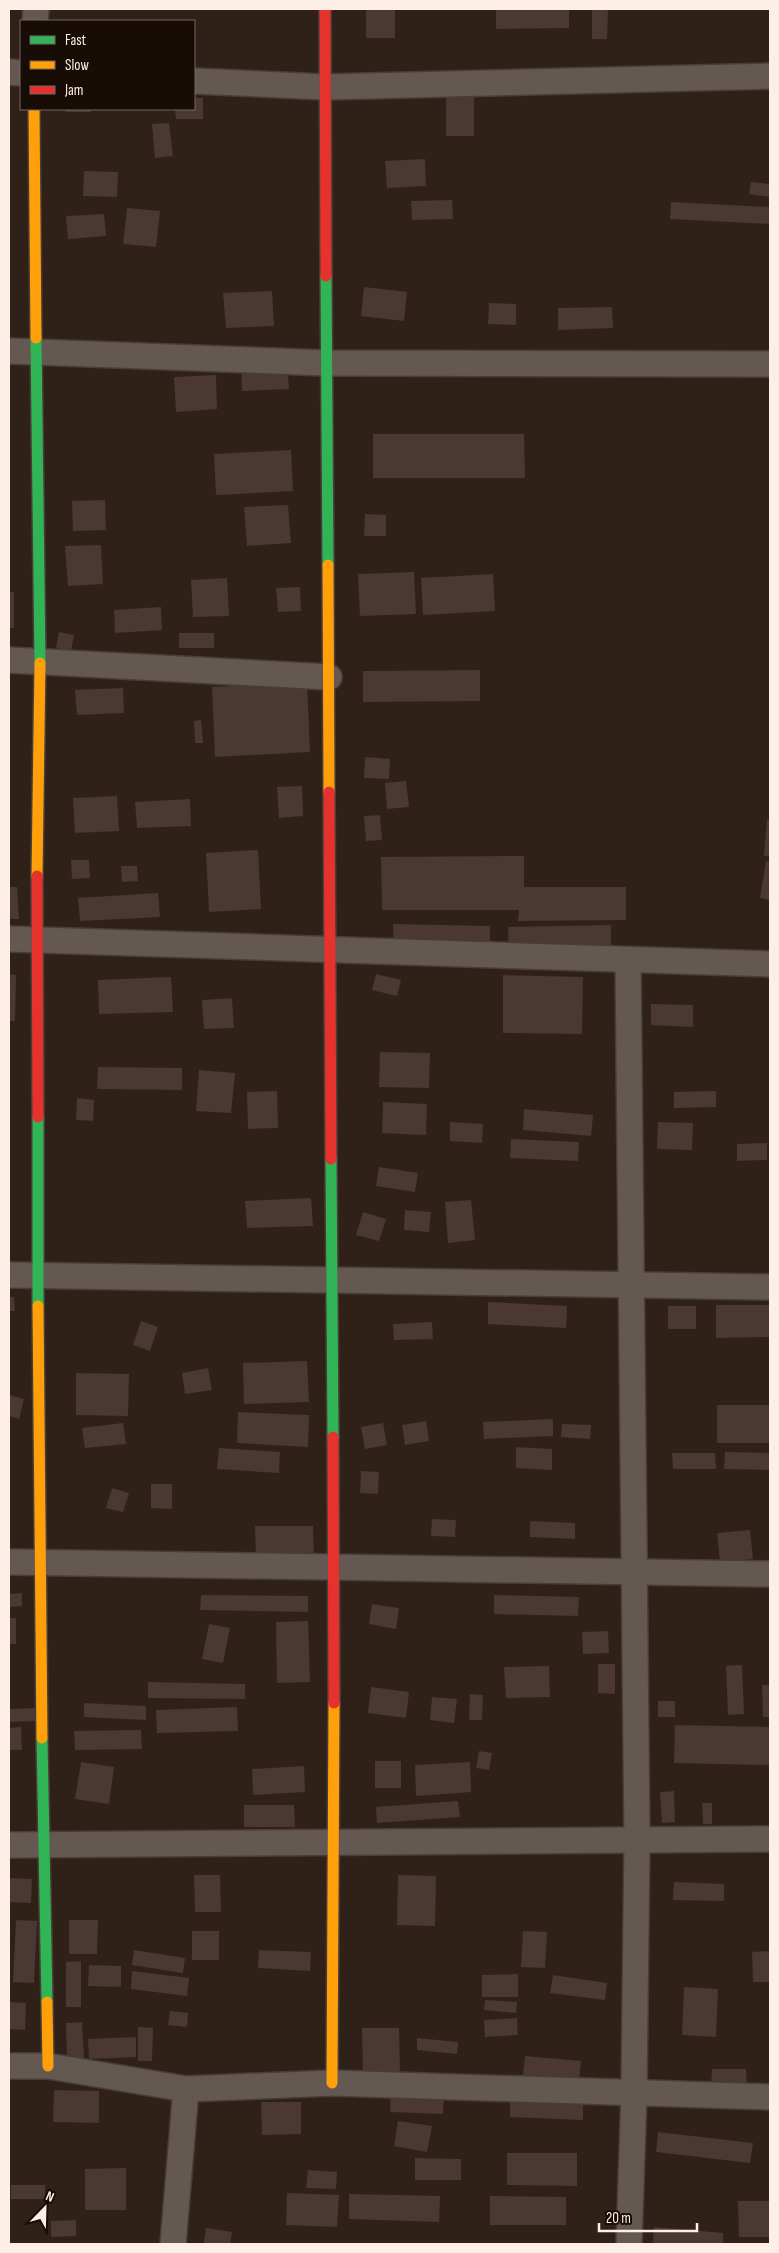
<svg xmlns="http://www.w3.org/2000/svg" width="779" height="2253" font-family="'Sofia Sans Condensed',sans-serif">
  <style>
    .building { fill: #4b3733 }
    .lines { fill: none; stroke-linecap: round; stroke-linejoin: round }
    .street-casing { stroke: #493d37; stroke-width: 28 }
    .fast-casing { stroke: #493d37; stroke-width: 14 }
    .slow-casing { stroke: #493d37; stroke-width: 14 }
    .jam-casing { stroke: #493d37; stroke-width: 14 }
    .street { stroke: #645852; stroke-width: 25 }
    .fast { stroke: #30b455; stroke-width: 11 }
    .slow { stroke: #ff9f0a; stroke-width: 11 }
    .jam { stroke: #e5322d; stroke-width: 11 }
  </style>
  <rect width="100%" height="100%" fill="#2f2118"/>
  <!-- building -->
  <g class="building">
    <rect x="366" y="9" width="29" height="29"/>
    <path d="M496,9H569V28L496,29Z"/>
    <path d="M592,9H608L607,39H592Z"/>
    <rect x="446" y="97" width="28" height="39"/>
    <path d="M194,98H203V119H176L175,109H194Z"/>
    <rect x="65" y="109" width="26" height="3"/>
    <path d="M169,123L173,156L155,158L152,124Z"/>
    <path d="M425,159L426,186L387,188L385,161Z"/>
    <path d="M84,171L118,172L117,197L83,196Z"/>
    <path d="M751,182L770,184V197L749,194Z"/>
    <path d="M452,200L453,219L412,220L411,201Z"/>
    <path d="M671,202L770,207V224L670,219Z"/>
    <path d="M127,208L160,211L156,247L123,244Z"/>
    <path d="M104,214L106,236L68,239L66,216Z"/>
    <path d="M364,287L407,292L404,321L361,316Z"/>
    <path d="M272,291L274,326L226,328L223,293Z"/>
    <path d="M489,303L516,304V325L488,324Z"/>
    <path d="M612,307L613,328L558,330V308Z"/>
    <path d="M287,363L289,389L242,391L241,365Z"/>
    <path d="M216,375L217,409L176,412L174,377Z"/>
    <path d="M373,434H524L525,478H373Z"/>
    <path d="M291,450L293,491L216,495L214,454Z"/>
    <path d="M105,500L106,530L73,531L72,501Z"/>
    <path d="M288,505L291,543L247,546L244,507Z"/>
    <path d="M365,514L386,515V536H364Z"/>
    <path d="M101,545L103,584L68,586L65,546Z"/>
    <path d="M414,572L416,614L360,616L358,574Z"/>
    <path d="M493,574L495,611L423,615L421,578Z"/>
    <path d="M227,578L229,616L193,617L191,580Z"/>
    <path d="M300,587L301,611L278,612L276,588Z"/>
    <rect x="9" y="592" width="5" height="36"/>
    <path d="M161,607L162,630L115,633L114,610Z"/>
    <path d="M59,632L74,635L71,651L56,648Z"/>
    <rect x="179" y="633" width="35" height="15"/>
    <path d="M480,670V701L363,702V671Z"/>
    <path d="M307,682L310,752L215,757L212,687Z"/>
    <path d="M123,688L124,713L77,715L75,690Z"/>
    <path d="M201,720L203,743H195L194,721Z"/>
    <path d="M365,757L390,759L389,779L364,778Z"/>
    <path d="M406,781L409,807L387,809L385,783Z"/>
    <path d="M302,786L303,816L279,818L277,787Z"/>
    <path d="M117,796L119,831L75,833L73,798Z"/>
    <path d="M190,799L191,826L137,828L135,802Z"/>
    <path d="M380,815L382,840L366,841L364,816Z"/>
    <path d="M767,819L770,820V856H764Z"/>
    <path d="M258,850L261,909L209,912L206,853Z"/>
    <path d="M524,856V887H626V920L518,921L519,910H382L381,857Z"/>
    <path d="M71,860H89L90,878L72,879Z"/>
    <path d="M766,861L770,862V900L760,898Z"/>
    <path d="M121,866H137L138,881L122,882Z"/>
    <path d="M9,887H17L19,919H9Z"/>
    <path d="M158,893L160,917L80,921L78,898Z"/>
    <path d="M393,924L490,926V946L394,944Z"/>
    <path d="M611,925V947L509,949L508,927Z"/>
    <path d="M9,974L16,975L15,1021H9Z"/>
    <path d="M376,974L401,980L397,996L372,990Z"/>
    <path d="M503,975L583,977L582,1034L503,1033Z"/>
    <path d="M171,977L173,1012L99,1014L98,980Z"/>
    <path d="M232,998L234,1028L204,1029L202,1000Z"/>
    <path d="M651,1004L693,1005V1027L651,1025Z"/>
    <path d="M380,1052L430,1053L429,1088L379,1087Z"/>
    <path d="M98,1067L182,1068V1090L97,1089Z"/>
    <path d="M199,1070L235,1073L231,1113L196,1111Z"/>
    <path d="M277,1091L278,1128L248,1129L247,1092Z"/>
    <path d="M716,1091V1107L674,1108V1092Z"/>
    <path d="M77,1098L94,1100L93,1121L76,1120Z"/>
    <path d="M383,1102L427,1104L426,1135L382,1133Z"/>
    <path d="M524,1109L593,1115L591,1136L523,1130Z"/>
    <path d="M450,1122L483,1124L482,1143L450,1141Z"/>
    <path d="M658,1122L693,1123L692,1150L657,1149Z"/>
    <path d="M511,1139L579,1142L578,1161L510,1158Z"/>
    <path d="M767,1143V1160L737,1161V1144Z"/>
    <path d="M379,1167L418,1173L415,1192L376,1186Z"/>
    <path d="M311,1198L313,1226L247,1228L245,1201Z"/>
    <path d="M471,1200L475,1240L448,1243L445,1202Z"/>
    <path d="M405,1210L431,1212L429,1232L404,1230Z"/>
    <path d="M363,1212L386,1219L379,1241L356,1235Z"/>
    <path d="M9,1297H14L15,1311H9Z"/>
    <path d="M488,1302L567,1306L566,1328L488,1324Z"/>
    <path d="M716,1305H770V1337L716,1338Z"/>
    <rect x="668" y="1306" width="28" height="23"/>
    <path d="M141,1321L158,1327L150,1351L133,1345Z"/>
    <path d="M432,1322L433,1339L394,1340L393,1324Z"/>
    <path d="M307,1361L309,1402L244,1404L243,1363Z"/>
    <path d="M208,1368L212,1390L185,1394L182,1373Z"/>
    <path d="M76,1373L129,1374L128,1416L76,1415Z"/>
    <path d="M9,1395L24,1399L19,1419L9,1416Z"/>
    <rect x="717" y="1405" width="53" height="38"/>
    <path d="M238,1412L309,1415L308,1447L237,1443Z"/>
    <path d="M553,1419V1436L484,1439L483,1422Z"/>
    <path d="M426,1421L429,1441L405,1445L402,1425Z"/>
    <path d="M123,1423L126,1444L85,1448L82,1428Z"/>
    <path d="M383,1423L387,1445L365,1449L361,1427Z"/>
    <path d="M562,1424L591,1425L590,1439L561,1437Z"/>
    <path d="M516,1447L552,1449V1470L516,1468Z"/>
    <path d="M219,1448L280,1452L279,1473L217,1469Z"/>
    <path d="M725,1452L770,1453V1470L724,1469Z"/>
    <path d="M672,1453H715L716,1469H673Z"/>
    <path d="M361,1471L379,1472L378,1494L360,1493Z"/>
    <path d="M151,1484H172V1509L151,1508Z"/>
    <path d="M112,1488L129,1493L123,1512L106,1508Z"/>
    <path d="M432,1519L456,1520L455,1537L431,1536Z"/>
    <path d="M530,1521L575,1523V1539L530,1537Z"/>
    <path d="M255,1526H313L314,1555L256,1556Z"/>
    <path d="M750,1530L753,1559L720,1562L717,1533Z"/>
    <path d="M22,1593V1606L9,1607V1594Z"/>
    <path d="M201,1595L308,1596V1612L200,1610Z"/>
    <path d="M494,1595L579,1597L578,1616L494,1614Z"/>
    <path d="M372,1604L399,1608L396,1629L369,1624Z"/>
    <rect x="9" y="1618" width="7" height="26"/>
    <path d="M308,1621L310,1682L277,1683L276,1622Z"/>
    <path d="M209,1624L230,1628L223,1663L202,1659Z"/>
    <path d="M608,1631L609,1653L583,1654L582,1632Z"/>
    <path d="M598,1664H615V1694L598,1693Z"/>
    <path d="M742,1665L744,1714L728,1715L726,1666Z"/>
    <path d="M549,1666L550,1697L506,1698L504,1667Z"/>
    <path d="M148,1682L245,1684V1699L148,1698Z"/>
    <path d="M762,1685H770V1717H763Z"/>
    <path d="M371,1687L409,1692L406,1718L368,1713Z"/>
    <path d="M470,1694L483,1695L482,1720H469Z"/>
    <path d="M432,1697L457,1699L454,1723L430,1720Z"/>
    <rect x="658" y="1701" width="17" height="16"/>
    <path d="M84,1703L146,1706V1720L84,1717Z"/>
    <path d="M237,1707L238,1731L157,1733L156,1710Z"/>
    <path d="M35,1708L36,1721L9,1722V1709Z"/>
    <path d="M675,1725L770,1727V1765L674,1763Z"/>
    <path d="M21,1727L22,1750H9V1728Z"/>
    <path d="M141,1730L142,1749L75,1750L74,1731Z"/>
    <path d="M479,1751L492,1753L489,1770L476,1768Z"/>
    <rect x="375" y="1761" width="26" height="27"/>
    <path d="M81,1762L114,1767L109,1804L75,1799Z"/>
    <path d="M470,1762L471,1792L416,1796L415,1765Z"/>
    <path d="M304,1766L305,1792L253,1795L252,1769Z"/>
    <path d="M674,1791L675,1822L662,1823L660,1792Z"/>
    <path d="M458,1801L460,1817L377,1823L376,1807Z"/>
    <path d="M702,1803H712V1824H703Z"/>
    <path d="M244,1805H294L295,1827H244Z"/>
    <path d="M194,1875H220L221,1912H195Z"/>
    <path d="M398,1875L436,1876L435,1926L397,1925Z"/>
    <path d="M9,1878L32,1879L31,1903L9,1902Z"/>
    <path d="M674,1882L724,1884V1901L673,1900Z"/>
    <path d="M16,1920L37,1921L34,1983L13,1982Z"/>
    <path d="M69,1920H98L97,1954H69Z"/>
    <rect x="192" y="1931" width="27" height="29"/>
    <path d="M523,1931L547,1932L545,1968L521,1967Z"/>
    <path d="M134,1950L185,1958L183,1973L132,1965Z"/>
    <path d="M259,1950L311,1952L310,1971L258,1968Z"/>
    <path d="M770,1951V1982H753L752,1952Z"/>
    <path d="M81,1961V2007H66V1962Z"/>
    <path d="M89,1965L121,1966V1987L88,1986Z"/>
    <path d="M132,1971L189,1978L187,1996L131,1989Z"/>
    <path d="M518,1974V1997H482V1975Z"/>
    <path d="M553,1975L607,1983L605,2000L550,1993Z"/>
    <path d="M684,1987L718,1989L716,2037L682,2035Z"/>
    <path d="M485,2000L517,2002L516,2013L484,2010Z"/>
    <path d="M9,2002L26,2003L25,2030L9,2029Z"/>
    <path d="M170,2011L188,2013L187,2027L168,2025Z"/>
    <path d="M517,2018L518,2035L485,2037L484,2020Z"/>
    <path d="M82,2022L84,2058H67L66,2023Z"/>
    <path d="M138,2027L153,2028L152,2061H138Z"/>
    <path d="M362,2028H399L400,2073H363Z"/>
    <path d="M136,2037V2057L89,2059L88,2039Z"/>
    <path d="M417,2038L458,2042L457,2054L417,2050Z"/>
    <path d="M525,2056L581,2061L579,2081L523,2075Z"/>
    <path d="M712,2069H746L747,2085H711Z"/>
    <path d="M54,2090L99,2091V2123L53,2122Z"/>
    <path d="M391,2094L444,2096L443,2114L390,2112Z"/>
    <path d="M510,2099L583,2101V2120L510,2117Z"/>
    <path d="M261,2102H301V2134L262,2135Z"/>
    <path d="M398,2121L432,2126L427,2152L394,2146Z"/>
    <path d="M658,2132L753,2143L750,2163L656,2152Z"/>
    <path d="M507,2153H577V2186L507,2185Z"/>
    <path d="M415,2158L461,2159V2180H415Z"/>
    <path d="M126,2168V2210H85V2169Z"/>
    <path d="M308,2170L337,2172L336,2189L306,2188Z"/>
    <rect x="11" y="2185" width="34" height="14"/>
    <path d="M287,2193L339,2195L337,2227L286,2225Z"/>
    <path d="M349,2194L440,2196L439,2222L349,2219Z"/>
    <path d="M490,2196L566,2197V2225H490Z"/>
    <path d="M738,2201H770V2237H739Z"/>
    <path d="M76,2220V2236L51,2237V2221Z"/>
    <path d="M654,2227L723,2233V2244H653Z"/>
    <path d="M206,2228L232,2232L230,2244H204Z"/>
  </g>
  <g class="lines">
    <!-- street casing -->
    <g class="street-casing">
      <g id="street">
        <path d="M35,21L36,9"/>
        <path d="M9,72L21,73"/>
        <path d="M194,81L325,87L770,76"/>
        <path d="M9,351L327,363L770,364"/>
        <path d="M9,660L329,677"/>
        <path d="M9,939L770,964"/>
        <path d="M628,960L637,1840L634,2092L629,2244"/>
        <path d="M9,1275L770,1287"/>
        <path d="M9,1562L770,1574"/>
        <path d="M9,1845L770,1839"/>
        <path d="M9,2066H48L186,2089L332,2083L770,2097"/>
        <path d="M173,2244L186,2089"/>
      </g>
    </g>
    <!-- fast casing -->
    <g class="fast-casing">
      <g id="fast">
        <path d="M326,276L328,565"/>
        <path d="M36,338L40,663"/>
        <path d="M38,1117V1306"/>
        <path d="M331,1159L333,1437"/>
        <path d="M42,1738L47,2002"/>
      </g>
    </g>
    <!-- slow casing -->
    <g class="slow-casing">
      <g id="slow">
        <path d="M34,109L36,338"/>
        <path d="M328,565L329,792"/>
        <path d="M37,876L40,663"/>
        <path d="M38,1306L42,1738"/>
        <path d="M47,2002L48,2066"/>
        <path d="M332,2083L334,1703"/>
      </g>
    </g>
    <!-- jam casing -->
    <g class="jam-casing">
      <g id="jam">
        <path d="M325,9L326,276"/>
        <path d="M329,792L331,1159"/>
        <path d="M37,876L38,1117"/>
        <path d="M333,1437L334,1703"/>
      </g>
    </g>
    <!-- street -->
    <use href="#street" class="street"/>
    <!-- fast -->
    <use href="#fast" class="fast"/>
    <!-- slow -->
    <use href="#slow" class="slow"/>
    <!-- jam -->
    <use href="#jam" class="jam"/>
  </g>
  <!-- border -->
  <rect width="779" height="2253" fill="none" stroke="#fdeee6" stroke-width="20"/>
  <!-- legend -->
  <rect x="20" y="20" width="175" height="90" fill="#180c06" stroke="#746660"/>
  <rect x="30" y="36" width="25" height="8" fill="#30b455" stroke="#746660"/>
  <text x="65" y="45" font-size="15" fill="#fdeee6">Fast</text>
  <rect x="30" y="61" width="25" height="8" fill="#ff9f0a" stroke="#746660"/>
  <text x="65" y="70" font-size="15" fill="#fdeee6">Slow</text>
  <rect x="30" y="86" width="25" height="8" fill="#e5322d" stroke="#746660"/>
  <text x="65" y="95" font-size="15" fill="#fdeee6">Jam</text>
  <!-- north arrow -->
  <g transform="translate(45 2208) rotate(23)" stroke="#180c06" stroke-width="4" paint-order="stroke">
  <path d="M0-4L9 19L0 12L-9 19Z" fill="#fdeee6"/>
  <text y="-8" font-size="14" font-weight="bold" text-anchor="middle" fill="#fdeee6">N</text>
  </g>
  <!-- scale -->
  <path d="M599 2223v8h98v-8" fill="none" stroke="#fdeee6" stroke-width="2.5"/>
  <text x="606" y="2223" font-size="15" fill="#fdeee6" stroke="#180c06" stroke-width="4" paint-order="stroke">20 m</text>
</svg>
